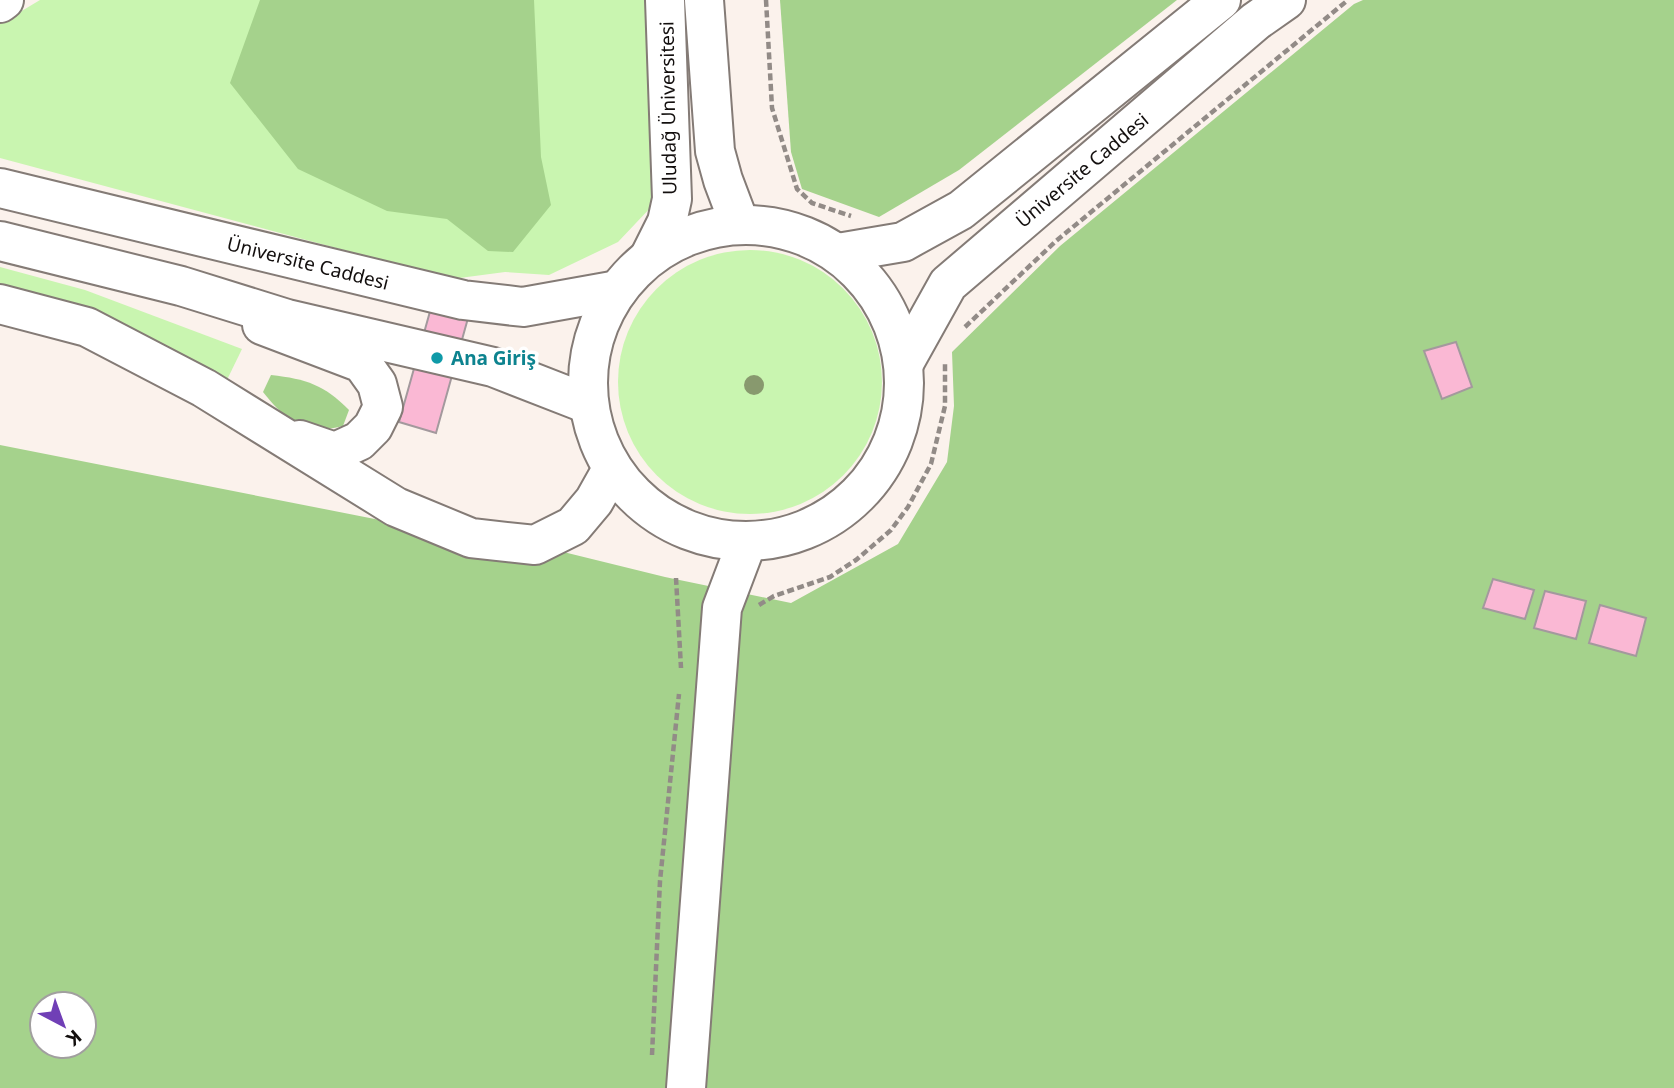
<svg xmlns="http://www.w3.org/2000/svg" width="1674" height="1088" font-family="'Noto Sans',sans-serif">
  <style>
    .green { fill: #c9f5b0 }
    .forest { fill: #a5d28c; fill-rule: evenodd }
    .building { fill: #fab8d4; stroke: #a3999d; stroke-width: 2 }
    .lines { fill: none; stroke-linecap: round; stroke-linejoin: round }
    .minor-casing { stroke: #847b76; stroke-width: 42 }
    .major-casing { stroke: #847b76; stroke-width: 42 }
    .path { stroke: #928b87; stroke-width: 4.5; stroke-dasharray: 7 3.5; stroke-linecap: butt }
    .minor { stroke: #fff; stroke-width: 38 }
    .major { stroke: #fff; stroke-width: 38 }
    .tree { fill: #88996e }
    .culture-dot { fill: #0f9aa8; stroke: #fff; stroke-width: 2.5 }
    .labels { text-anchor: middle; stroke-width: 7; stroke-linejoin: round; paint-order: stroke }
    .street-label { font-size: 19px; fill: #130f0e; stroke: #fff }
    .culture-label { font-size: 19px; font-weight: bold; fill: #0d838f; stroke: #fff; text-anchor: start }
  </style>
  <rect width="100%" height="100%" fill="#fbf2ec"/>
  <!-- green -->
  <g class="green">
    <path d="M40,0H653V205L618,242L549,275L505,272L452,279L0,158V24Z"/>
    <circle cx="750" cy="382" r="132"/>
    <path d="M0,267L85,290L242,349L224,386L0,295Z"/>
  </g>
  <!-- forest -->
  <g class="forest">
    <path d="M260,0H534L541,157L551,205L513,252L488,251L447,219L387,211L298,169L230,83Z"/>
    <path d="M780,0H1177L959,170L879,217L802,189L791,152Z"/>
    <path d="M1363,0H1674V1088H0V445L471,538L535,545L665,577L791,603L898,544L947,462L954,406L952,352L1060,246L1354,4ZM42,1004H84V1046H42Z"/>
    <path d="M271,375C307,379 324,385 349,410L343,426C306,436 285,420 263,392Z"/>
  </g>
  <!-- building -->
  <g class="building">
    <path d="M438,283L475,293L436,433L399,422Z"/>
    <path d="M1456,342L1472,387L1442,399L1424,351Z"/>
    <path d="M1493,579L1534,590L1525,619L1483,608Z"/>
    <path d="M1545,591L1586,601L1576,639L1534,628Z"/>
    <path d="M1600,605L1646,618L1636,656L1589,643Z"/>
  </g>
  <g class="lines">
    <!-- minor casing -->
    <g class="minor-casing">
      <g id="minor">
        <path d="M838,253L903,242L961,210L1221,0"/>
        <path d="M0,304L87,327L204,388L396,507L471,538L535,545L573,526L594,501L612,469"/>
        <path d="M262,325L362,363L377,384L383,407L373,427L359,441L335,452L300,440"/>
        <path d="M904,363L948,284L1256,21L1286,0"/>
        <path d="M686,1088L722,608L747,542"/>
      </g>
    </g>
    <!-- major casing -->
    <g class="major-casing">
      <g id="major">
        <path d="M704,0L715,151L723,180L740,225"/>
        <path d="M0,3L4,0"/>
        <path d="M0,188L463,300L523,307L618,290"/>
        <circle cx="746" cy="383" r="158"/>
        <path d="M0,241L181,286L287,319L493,367L588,404"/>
        <path d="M651,254L667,222L672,199L665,0"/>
      </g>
    </g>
    <!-- path -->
    <g class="path">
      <path d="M766,0L772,108L797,189L812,203L851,216"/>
      <path d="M965,327L1056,241L1348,0"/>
      <path d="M676,578L681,668"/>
      <path d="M759,605L774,596L830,577L856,560L891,530L908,507L931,464L945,406V362"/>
      <path d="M652,1055L660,881L679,694"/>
    </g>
    <!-- minor -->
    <use href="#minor" class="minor"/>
    <!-- major -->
    <use href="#major" class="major"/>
  </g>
  <!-- trees -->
  <circle class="tree" cx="754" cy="385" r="10"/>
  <!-- markers -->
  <circle class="culture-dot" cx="437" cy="358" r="7"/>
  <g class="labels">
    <!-- street labels -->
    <g class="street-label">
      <text transform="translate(668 108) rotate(-91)" y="7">Uludağ Üniversitesi</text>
      <text transform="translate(1082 170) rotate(-40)" y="7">Üniversite Caddesi</text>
      <text transform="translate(308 263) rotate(14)" y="7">Üniversite Caddesi</text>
    </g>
    <!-- culture labels -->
    <g class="culture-label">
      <text x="451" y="365">Ana Giriş</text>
    </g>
  </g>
  <!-- north arrow -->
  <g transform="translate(63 1025) rotate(139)"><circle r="33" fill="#ffffff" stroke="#a19f9f" stroke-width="2"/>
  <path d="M0-5L12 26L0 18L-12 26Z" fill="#703fb6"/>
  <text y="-10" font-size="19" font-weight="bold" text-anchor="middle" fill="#130f0e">K</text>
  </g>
</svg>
